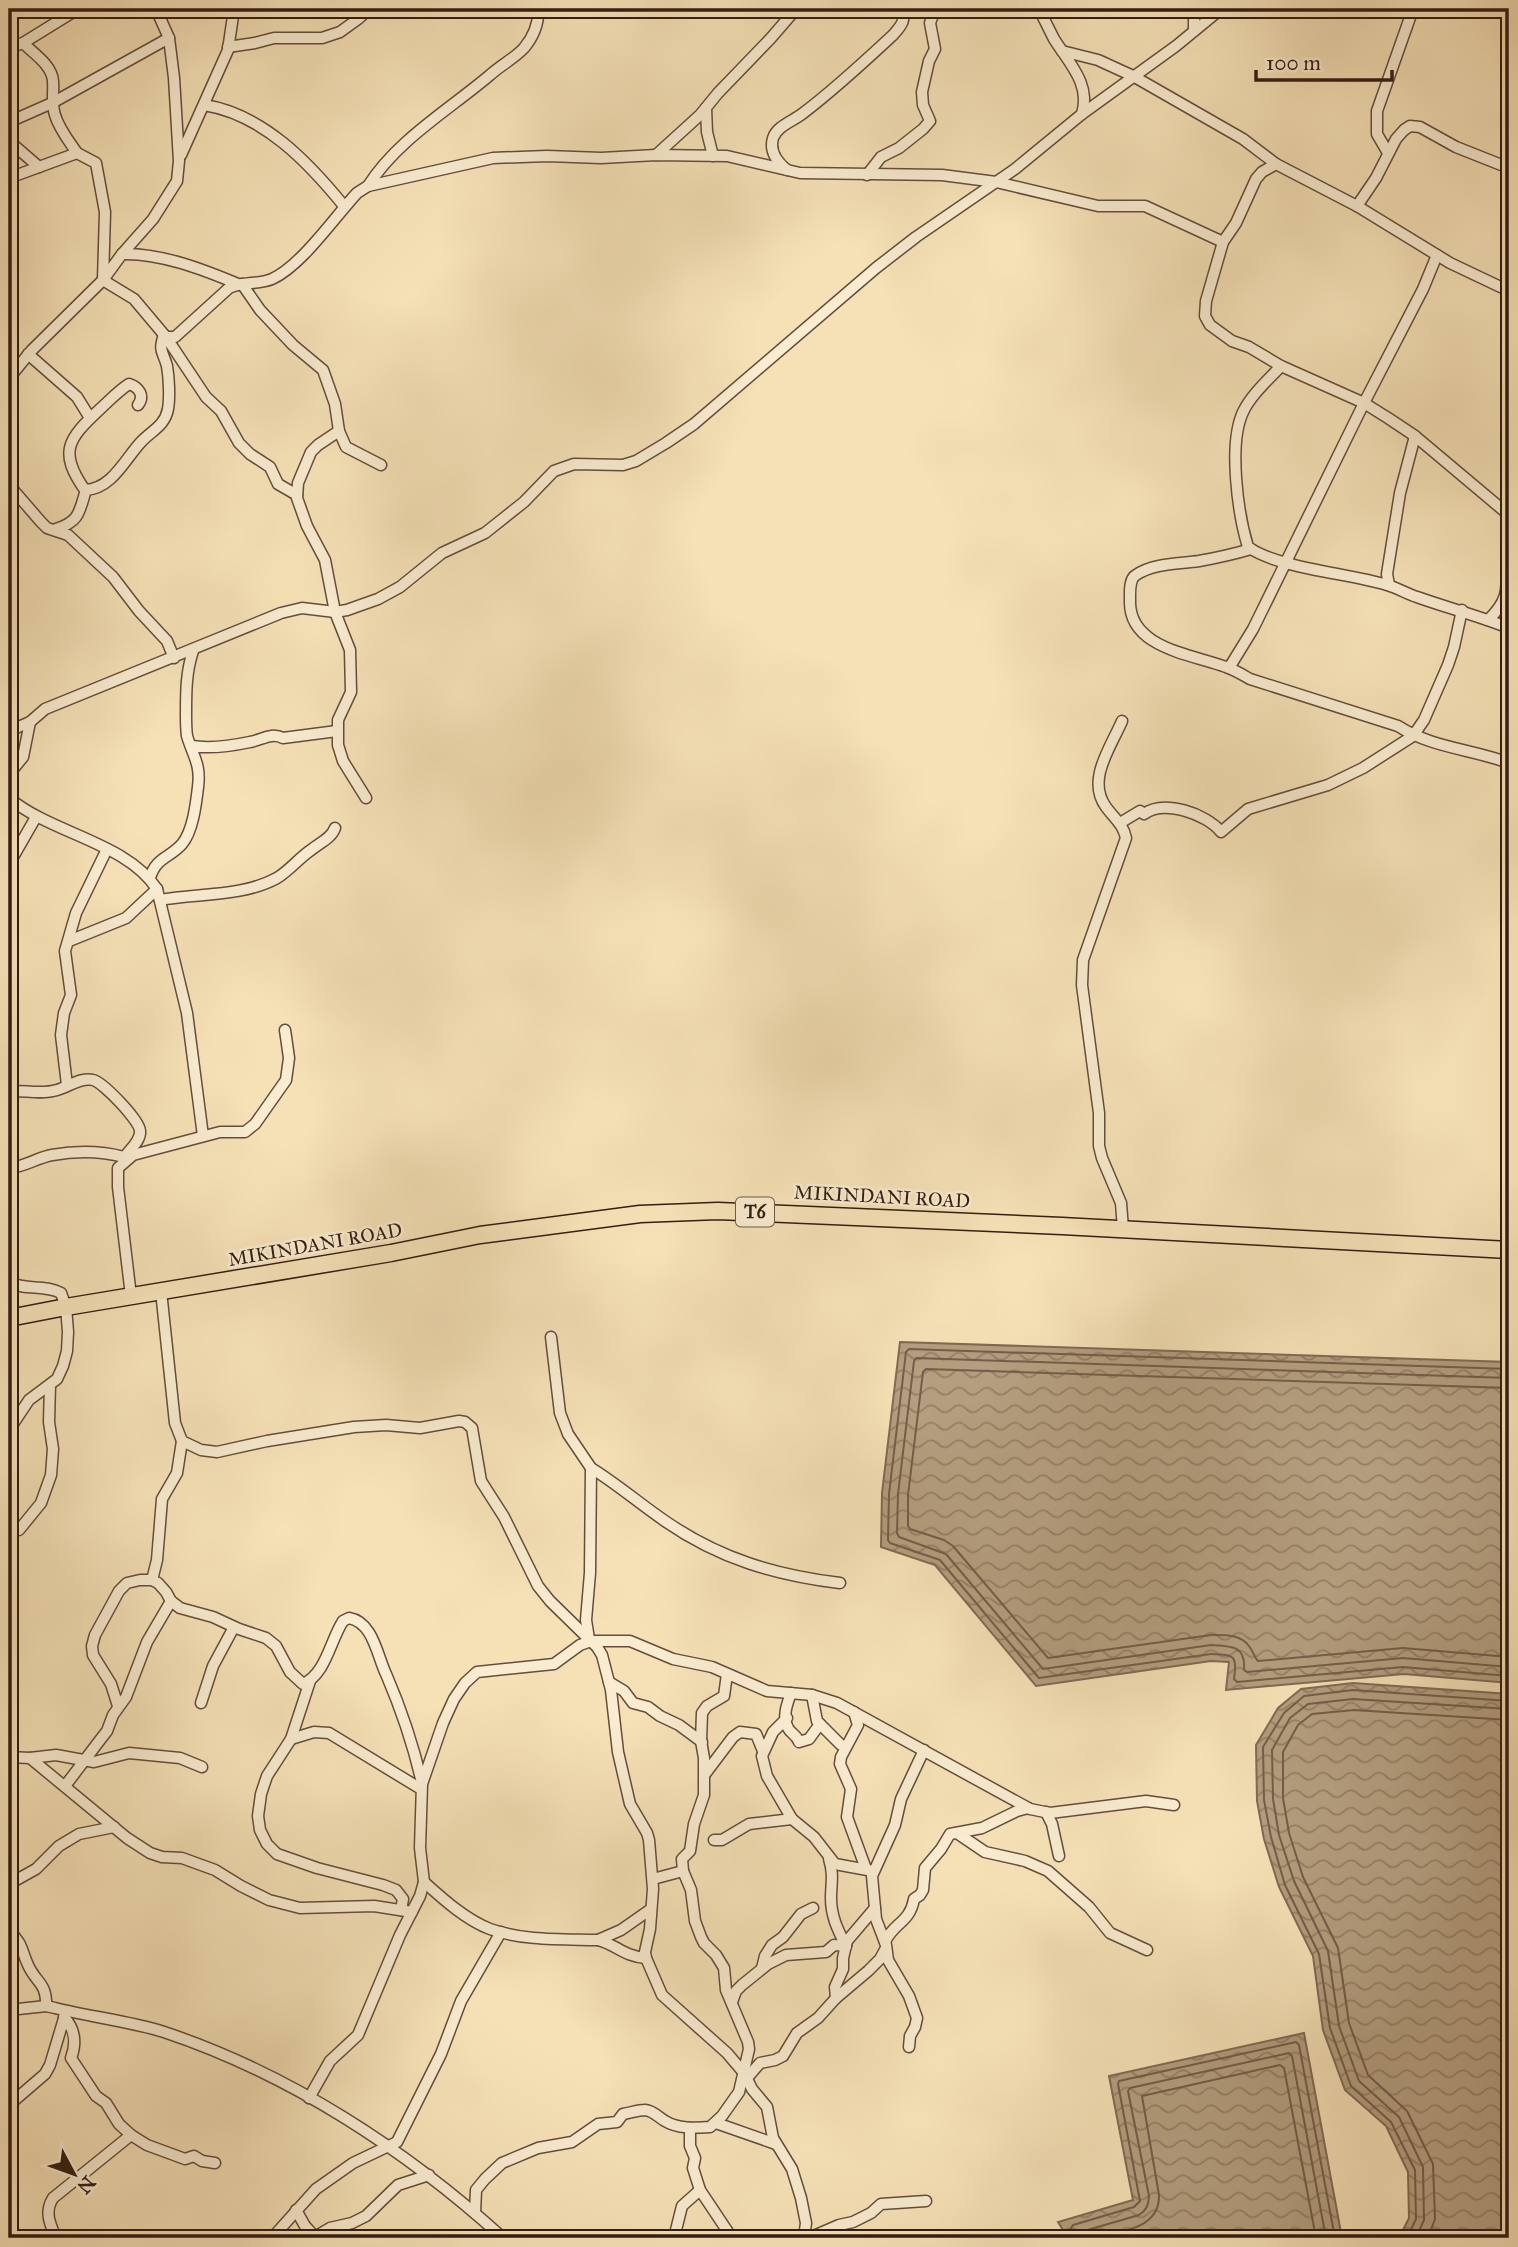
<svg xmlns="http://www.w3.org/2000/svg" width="1518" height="2247" font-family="'IM FELL Great Primer',serif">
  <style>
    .water { fill: url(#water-waves); stroke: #806a54; stroke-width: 2 }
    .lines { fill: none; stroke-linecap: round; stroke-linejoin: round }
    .shore { stroke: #745d49; stroke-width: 2 }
    .minor-casing { stroke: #644d3c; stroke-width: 13 }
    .trunk-casing { stroke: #331c13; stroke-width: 19 }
    .minor { stroke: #f9ecd0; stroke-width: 10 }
    .trunk { stroke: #f6e1b7; stroke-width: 16 }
    .labels { text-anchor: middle; stroke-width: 5; stroke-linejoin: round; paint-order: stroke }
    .shield { fill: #f9ecd0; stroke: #6e5a4c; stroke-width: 2 }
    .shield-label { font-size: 18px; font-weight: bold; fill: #331c13 }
    .street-label { font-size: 19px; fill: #331c13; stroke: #f9ecd0 }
  </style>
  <defs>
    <pattern id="water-waves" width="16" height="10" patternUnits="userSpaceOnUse" patternTransform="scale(1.75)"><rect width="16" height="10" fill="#b49e7f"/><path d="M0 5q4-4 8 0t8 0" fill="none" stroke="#938067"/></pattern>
  </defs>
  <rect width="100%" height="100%" fill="#f6e1b7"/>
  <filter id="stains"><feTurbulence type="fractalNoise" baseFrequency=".00286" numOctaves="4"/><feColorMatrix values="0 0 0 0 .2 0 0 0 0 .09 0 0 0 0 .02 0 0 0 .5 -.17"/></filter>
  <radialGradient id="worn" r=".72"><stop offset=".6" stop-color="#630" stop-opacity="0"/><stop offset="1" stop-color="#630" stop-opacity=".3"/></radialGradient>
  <!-- water -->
  <g class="water">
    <path d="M900,1342L1509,1362V1683L1404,1674L1226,1690L1229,1662L1211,1661L1036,1686L935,1565L881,1547L882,1493Z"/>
    <path d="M1353,1683L1509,1694V2238H1399L1409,2218L1408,2172L1386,2126L1345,2090L1323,2030L1313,1956L1279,1887L1264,1839L1257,1801L1256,1745L1278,1708L1301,1689Z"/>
    <path d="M1304,2033L1342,2238H1068L1058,2222L1133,2200L1109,2076Z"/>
  </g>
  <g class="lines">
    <!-- shore -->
    <g class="shore">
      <path d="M1509,1369L909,1349L906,1352L889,1494L888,1540L890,1543L940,1560L1039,1678L1211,1654C1235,1655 1237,1655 1234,1679L1237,1682L1403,1667L1509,1676"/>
      <path d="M1509,1378L916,1358L914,1361L898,1494L897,1533L899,1537L946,1554L1043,1669L1211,1645C1231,1646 1246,1645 1244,1670L1247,1672L1403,1658L1509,1667"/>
      <path d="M1509,1388L926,1369L923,1372L908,1495V1526L910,1529L944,1540L953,1546L1048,1658L1211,1635C1225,1635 1240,1634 1249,1646C1253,1651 1254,1657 1258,1661L1403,1648L1509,1657"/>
      <path d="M1074,2238L1071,2228L1073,2225L1134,2207L1140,2201L1118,2084L1119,2081L1296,2042L1299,2045L1335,2238"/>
      <path d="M1083,2238L1084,2231L1139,2215C1146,2211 1149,2204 1149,2196L1128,2091L1130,2088L1289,2053L1292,2056L1326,2238"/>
      <path d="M1096,2238C1121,2231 1160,2229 1159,2195L1142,2096L1280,2065L1284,2068L1316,2238"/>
      <path d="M1407,2238L1416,2219L1415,2170L1391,2122L1351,2086L1330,2028L1319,1954L1285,1885L1271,1837L1264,1800L1263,1747L1284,1713L1304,1696L1353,1690L1509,1701"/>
      <path d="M1416,2238L1424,2220L1423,2167L1399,2117L1359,2081L1339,2026L1328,1951L1294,1881L1279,1835L1273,1799L1272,1750L1290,1718L1308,1704L1353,1699L1509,1709"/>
      <path d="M1428,2238L1435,2219L1433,2164L1407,2111L1368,2075L1349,2023L1338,1948L1303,1877L1289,1833L1283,1798V1752L1298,1725L1312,1714L1354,1710L1509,1720"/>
    </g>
    <!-- minor casing -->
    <g class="minor-casing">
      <g id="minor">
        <path d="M1039,9C1044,19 1049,29 1054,39C1069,63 1091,84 1082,114"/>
        <path d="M1194,31V20L1197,9"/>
        <path d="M23,43C33,53 52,65 53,81C54,93 51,103 55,115C59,129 69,141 77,153"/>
        <path d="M228,47L255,43L274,38H322L340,32L358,19L369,9"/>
        <path d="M9,48L23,43L78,9"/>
        <path d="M1062,51L1098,60L1133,76L1243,139L1276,164L1357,206L1450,263L1509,291"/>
        <path d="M204,105C263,114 309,163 344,206"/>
        <path d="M706,108L707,132L713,156"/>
        <path d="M9,122L52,103L169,38"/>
        <path d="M9,141L39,167"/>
        <path d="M1388,153L1377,134V111L1413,9"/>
        <path d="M181,155L228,50L234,9"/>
        <path d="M656,155L700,115L718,93L771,38L796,9"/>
        <path d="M1276,164L1262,172L1256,179L1236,223L1223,242L1206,301L1205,316L1210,325L1232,341L1249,347L1281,366L1364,403L1388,418L1415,436L1509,515"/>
        <path d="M787,170C777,162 769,152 773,138C777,126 793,121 802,114C834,90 864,62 893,35C900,27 908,19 900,9"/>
        <path d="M867,175L881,157L899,148L923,129L930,121L923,105L922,92L929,61L935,49L930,23L935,9"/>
        <path d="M9,178L77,153L96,163L105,212L103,280"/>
        <path d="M368,186C397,140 450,109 490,75C501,65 515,58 524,48C533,37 539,23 538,9"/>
        <path d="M1357,206L1376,178L1396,139L1404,130L1410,126L1420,127L1456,147L1509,168"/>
        <path d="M122,254C161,253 202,269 238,284"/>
        <path d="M106,282L134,299L166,337H175L229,288C243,281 258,285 272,279C301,266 334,218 357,193L368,186L493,158L547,156L601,158L656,155L727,156L800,173L942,175L996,182L1098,206H1145L1223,242"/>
        <path d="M242,284L260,310L293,345L323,370L335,404L339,431L346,447L381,465"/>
        <path d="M166,337L206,397L221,411L239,443L250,454L270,467L278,484L297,495"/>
        <path d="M28,354L77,397L90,418"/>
        <path d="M1281,366C1268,380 1251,395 1243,412C1228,444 1238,514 1248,547C1280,569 1348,573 1387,585C1398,588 1407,594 1417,597C1448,608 1479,616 1509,628"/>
        <path d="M9,378L32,350L103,280L122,254L153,219L177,181L179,161L174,78L169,38L156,9"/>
        <path d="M339,431L318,445L311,452L298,483L297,498L307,526L325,560L335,612L350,650L351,692L338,720V745L343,761L366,798"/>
        <path d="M9,485L41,522L47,528L68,535L113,577L139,611L167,641L174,658"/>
        <path d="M85,490C112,489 125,459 141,442C151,431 165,426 168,409C170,397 169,378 167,366C163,351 158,352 164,335"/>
        <path d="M56,529C78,522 79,514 85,493V490C58,452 68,439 99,410C109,401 118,391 129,384C139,387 145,396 138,405"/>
        <path d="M1251,549C1234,554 1216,558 1199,561C1179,564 1153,563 1136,575C1129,579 1130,592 1130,600C1128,648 1191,654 1226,667C1235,670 1243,675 1250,679L1398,726C1432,748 1472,749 1509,763"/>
        <path d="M1389,585L1387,574L1400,493L1415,436"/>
        <path d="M1488,620C1518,592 1501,577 1509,543"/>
        <path d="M1229,668L1253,629L1364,403L1423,289L1437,255"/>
        <path d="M1122,721C1111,747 1086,780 1106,807C1114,818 1123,824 1126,838L1083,960L1082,985L1099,1113V1146L1102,1158L1121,1203L1123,1229"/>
        <path d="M9,731L30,722L45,709L281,613L302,608L335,612L347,610L378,599L400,587L442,553L485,533L524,502L554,471L574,464L623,465L636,461L666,443L694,424L876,268L916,237L1015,169L1082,114L1176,46L1221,9"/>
        <path d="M192,746C211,749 231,746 250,742C262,740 271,732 283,738L337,731"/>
        <path d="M9,774L23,757L30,722"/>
        <path d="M9,798C52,834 126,842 157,889L187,1013L203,1136"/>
        <path d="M1120,823L1140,811L1144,814C1164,799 1207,814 1221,832L1248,809L1328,785L1363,768L1413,736L1424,720L1448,665L1454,647L1462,610"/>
        <path d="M9,864L36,817"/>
        <path d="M150,878C156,857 170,858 182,844C193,831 196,804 198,787C201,764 193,756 187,736C186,729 186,721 186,714C186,692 186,672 193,651"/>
        <path d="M160,900C199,893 242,897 277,878C290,870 299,858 311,850C319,843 331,839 335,828"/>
        <path d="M69,941L126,918L157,889"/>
        <path d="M67,1085L61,1035L64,1013L71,995L65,951L76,913L107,849"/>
        <path d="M9,1091C25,1090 41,1095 57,1090C68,1087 81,1077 93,1080C103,1082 140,1121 140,1131C141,1141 129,1150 124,1158"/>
        <path d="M9,1168C25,1167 36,1158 52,1155C75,1151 101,1151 124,1157"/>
        <path d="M9,1282C26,1291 44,1284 61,1293L66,1307L68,1332L67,1351L63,1366L57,1379L29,1400L9,1430"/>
        <path d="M161,1291L175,1423L182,1441L201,1450L217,1452L267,1441L354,1427L386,1425L420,1428L459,1421L465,1422L472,1428L481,1481L504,1517L538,1586L550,1601L597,1647L602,1655L611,1690L618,1752L630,1804L647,1833L649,1840L653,1889L650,1929L645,1952L646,1958L662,1995L727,2053L744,2073L752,2089L767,2107L773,2138L792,2169L801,2198L806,2223L804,2238"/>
        <path d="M131,1296L118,1187V1168L133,1155L220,1132H245L255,1124L286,1080L289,1058L285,1030"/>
        <path d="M551,1337L560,1413L568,1434L591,1468L590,1573L586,1620L589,1639"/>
        <path d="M591,1468C617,1484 640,1504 665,1521C720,1559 775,1575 840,1583"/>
        <path d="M9,1530H19L41,1503L51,1475L53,1449L49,1422L50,1385"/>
        <path d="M152,1580L157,1560L162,1499L177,1473L182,1441"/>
        <path d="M310,1681L291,1739L267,1776L261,1794L258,1816L260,1830L267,1844L277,1854L317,1868L383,1885L396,1890L403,1899L401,1910"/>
        <path d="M609,1682L624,1691L633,1703L648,1707L660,1716L679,1725L702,1742"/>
        <path d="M791,1693C787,1704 782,1717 788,1728C791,1734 796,1734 799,1742L809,1739L820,1724"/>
        <path d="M812,1695L817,1721L841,1745"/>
        <path d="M201,1703L213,1666L234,1627"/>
        <path d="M118,1706L111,1684L93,1655L92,1646L95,1635L119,1591L127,1583L140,1580H152L158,1583L166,1592L171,1601L180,1608L213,1617L239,1629L266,1638L276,1646L290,1672L303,1684C326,1674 330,1641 343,1621L349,1618C373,1622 377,1655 386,1674C402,1711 413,1744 422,1783"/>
        <path d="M854,1712L858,1725L841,1757L840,1764L851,1789L847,1817L866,1869"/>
        <path d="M787,1718L773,1732L762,1756L767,1776L792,1819"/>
        <path d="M291,1739L314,1732L329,1733L421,1789"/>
        <path d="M9,1757L30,1758L127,1838L150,1853L162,1857L182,1858L215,1870L241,1886L269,1900L300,1908L374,1906L412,1912"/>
        <path d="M30,1758L56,1755L94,1762L129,1753L180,1758L202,1767"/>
        <path d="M705,1774L733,1737L740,1732L756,1734L763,1751"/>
        <path d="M65,1786L100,1740L107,1731L113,1715L126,1697L147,1642L171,1601"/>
        <path d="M1046,1812L1052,1824L1059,1856"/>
        <path d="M957,1833L985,1852L1025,1861L1048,1871L1089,1907L1110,1933L1147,1950"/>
        <path d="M714,1840H722L749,1824L792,1819L814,1837L835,1864L873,1871"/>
        <path d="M829,1859C834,1874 831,1884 831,1898C831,1917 838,1930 846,1946"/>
        <path d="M653,1879L683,1871"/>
        <path d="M424,1882C443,1899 466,1920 490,1929C524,1941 562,1939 598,1940C617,1945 623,1956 646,1958"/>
        <path d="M9,1884L36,1869L59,1846L79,1834L114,1827"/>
        <path d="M9,1931C23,1943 21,1950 28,1965C36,1983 47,1983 46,2006"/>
        <path d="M598,1940L621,1930L651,1909"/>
        <path d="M885,1942C893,1923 910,1923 914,1899L920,1895L923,1890L925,1868L941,1849L950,1834L982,1828L1017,1811L1028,1808"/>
        <path d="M762,1968L765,1956L772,1945L783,1937L801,1914L813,1908"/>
        <path d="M836,1998L835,1987L843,1969V1958L847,1941L875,1908"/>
        <path d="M732,2002L736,1991L742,1985L768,1964L786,1955L826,1952L834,1945L846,1946"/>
        <path d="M9,2010L46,2006L55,2008C91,2017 129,2021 164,2032C290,2074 406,2150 503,2238"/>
        <path d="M64,2017C75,2029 77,2042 71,2058L96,2096L106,2103L119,2124L131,2135L147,2145L185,2159L194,2156L202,2161L215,2163"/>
        <path d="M909,2047L910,2036L915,2027L917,2018L909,1996L888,1960L886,1945L876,1919L872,1876L895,1825L901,1799L924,1750"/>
        <path d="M747,2078L760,2063L775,2060L783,2056L797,2033L818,2018L836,1998L868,1971L880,1959L886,1948"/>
        <path d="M309,2098L330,2061L358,2035L400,1935L420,1896L424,1882L420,1848L422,1784L443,1723L454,1699L465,1683L477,1672L554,1664L580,1645L591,1641H630L673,1659L712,1667L767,1691L812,1695L837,1703L1030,1809L1050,1813L1146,1801L1174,1805"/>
        <path d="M9,2105L45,2074L50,2065L65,2015"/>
        <path d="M716,2123L776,2144"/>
        <path d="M690,2128V2146L695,2158L693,2168L700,2190L732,2238"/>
        <path d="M296,2210L305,2226L316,2238"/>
        <path d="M475,2213L476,2190L485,2179L502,2163L538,2148L572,2142L598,2124L617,2122L623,2114C630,2113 638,2110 645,2110C654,2111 658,2117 665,2121C678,2129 695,2128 710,2127L722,2116L739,2092L749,2049L748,2042L726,1990L724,1968L716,1955L704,1943L701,1937L695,1921L691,1890L683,1871L682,1859L690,1851L694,1824L704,1795V1758L701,1741L702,1713L707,1706L724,1696L727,1674"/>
        <path d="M56,2238C50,2224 44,2212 53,2198L131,2135"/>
        <path d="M272,2238L316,2189L353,2163L397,2142L441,2054L461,2001L501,1932"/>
        <path d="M313,2238L330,2228L352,2223L366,2216L398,2185L429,2175"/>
        <path d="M674,2238L682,2206L700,2190"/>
        <path d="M809,2238L839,2225L853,2222L871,2213L881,2204L926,2201"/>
      </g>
    </g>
    <!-- trunk casing -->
    <g class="trunk-casing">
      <path id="trunk" d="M9,1318L66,1307L391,1253L480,1235L640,1214L718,1211L1062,1226L1509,1250"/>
    </g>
    <!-- minor -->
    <use href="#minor" class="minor"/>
    <!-- trunk -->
    <use href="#trunk" class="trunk"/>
  </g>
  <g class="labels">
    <!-- shield labels -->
    <rect class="shield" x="736" y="1197.5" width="38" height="29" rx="5"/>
    <g class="shield-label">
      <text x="755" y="1218">T6</text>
    </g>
    <!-- street labels -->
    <g class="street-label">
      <text transform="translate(882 1196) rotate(3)" y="7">MIKINDANI ROAD</text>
      <text transform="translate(315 1244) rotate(-10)" y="7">MIKINDANI ROAD</text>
    </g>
  </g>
  <!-- margin -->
  <rect width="1518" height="2247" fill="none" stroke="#f6e1b7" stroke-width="35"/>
  <rect x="10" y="10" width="1497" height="2226" fill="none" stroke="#331c13" stroke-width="3.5"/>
  <rect x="18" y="18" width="1483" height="2212" fill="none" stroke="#331c13" stroke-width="2"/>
  <!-- north arrow -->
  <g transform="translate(74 2174) rotate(131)" stroke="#f9ecd0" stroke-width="5" paint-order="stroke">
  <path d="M0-5L12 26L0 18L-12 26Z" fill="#331c13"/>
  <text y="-10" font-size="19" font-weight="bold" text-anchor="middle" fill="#331c13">N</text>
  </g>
  <!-- scale -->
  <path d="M1256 70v10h136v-10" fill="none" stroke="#331c13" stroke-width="3.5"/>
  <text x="1266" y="70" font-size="21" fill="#331c13" stroke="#f9ecd0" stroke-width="5" paint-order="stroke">100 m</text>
  <rect width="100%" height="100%" filter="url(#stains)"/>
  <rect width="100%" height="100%" fill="url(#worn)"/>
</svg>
